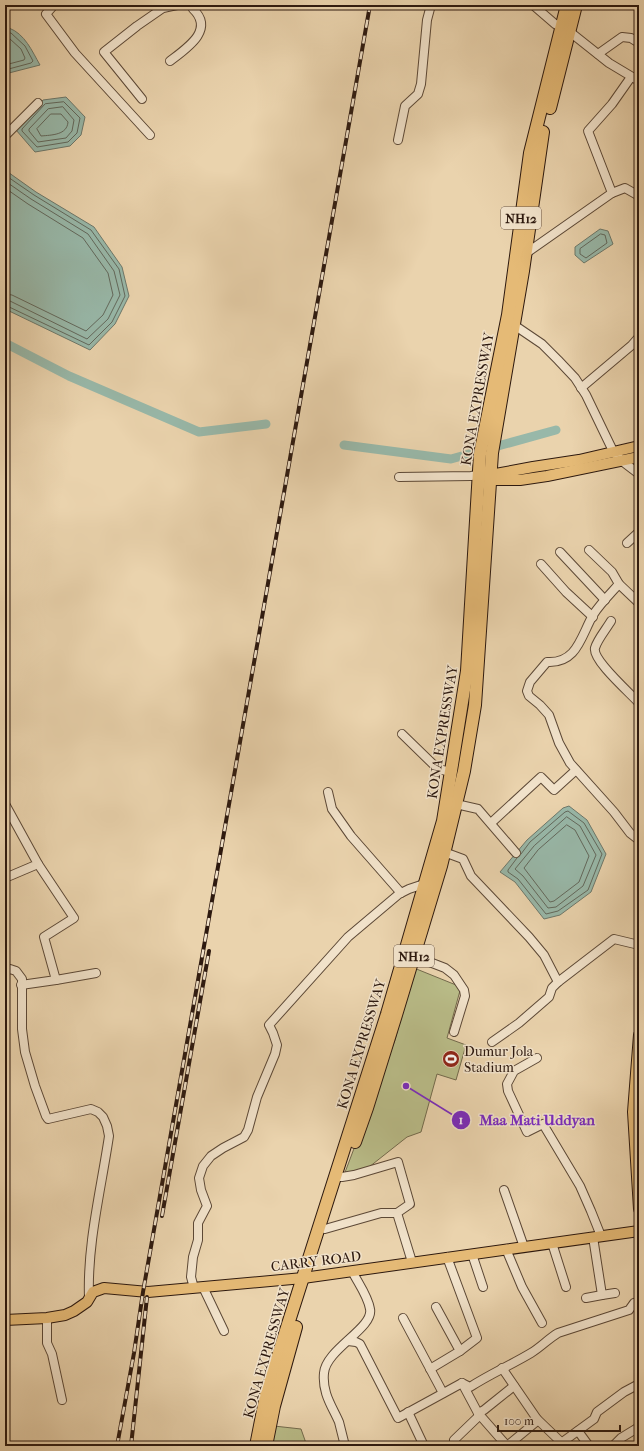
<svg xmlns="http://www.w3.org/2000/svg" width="644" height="1451" font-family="'IM FELL French Canon',serif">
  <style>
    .green { fill: #b9bc88; stroke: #736a4c }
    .water { fill: #98b8a9; stroke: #6d786b }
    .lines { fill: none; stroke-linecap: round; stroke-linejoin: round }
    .shore { stroke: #62685c; stroke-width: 1 }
    .canal { stroke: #98b8a9; stroke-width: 9 }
    .minor-casing { stroke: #5c4836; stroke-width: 10 }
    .major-casing { stroke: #2d190f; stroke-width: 12 }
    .highway-casing { stroke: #2d190f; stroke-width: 14 }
    .minor { stroke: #f1e2ca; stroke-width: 8 }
    .major { stroke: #e5ba76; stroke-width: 10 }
    .highway { stroke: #e5ba76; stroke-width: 12 }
    .rail-casing { stroke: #2d190f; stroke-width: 4 }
    .rail { stroke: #f1e2ca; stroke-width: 2.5; stroke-dasharray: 8; stroke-linecap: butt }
    .labels { text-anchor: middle; stroke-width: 3; stroke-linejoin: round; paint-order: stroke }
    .shield { fill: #f1e2ca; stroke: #685547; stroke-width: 1 }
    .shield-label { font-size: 13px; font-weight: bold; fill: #2d190f }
    .street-label { font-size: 14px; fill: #2d190f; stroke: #f1e2ca }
    .poi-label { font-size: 14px; fill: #2d190f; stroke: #f1e2ca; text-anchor: start }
    .leader { fill: none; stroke: #7b2cbf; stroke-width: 1.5 }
    .callout-dot { fill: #7b2cbf; stroke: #f1e2ca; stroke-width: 1.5 }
    .mark-label { font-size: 12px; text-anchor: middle; font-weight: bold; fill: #fff }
    .callout-label { font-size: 15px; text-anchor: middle; font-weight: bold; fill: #7b2cbf; stroke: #f1e2ca; stroke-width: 3; stroke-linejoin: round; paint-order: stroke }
  </style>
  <rect width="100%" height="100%" fill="#ead3ad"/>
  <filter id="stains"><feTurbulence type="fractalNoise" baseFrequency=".005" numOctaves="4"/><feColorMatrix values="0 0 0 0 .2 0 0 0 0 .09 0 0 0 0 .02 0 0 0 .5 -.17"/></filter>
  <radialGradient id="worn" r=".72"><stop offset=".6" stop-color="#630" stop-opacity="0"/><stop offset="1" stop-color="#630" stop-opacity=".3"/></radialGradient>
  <!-- green -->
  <g class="green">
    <path d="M414,968L461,987L447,1038L466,1045L456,1080L437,1074L421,1132L407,1137L364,1171L344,1175L395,1040Z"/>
    <path d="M274,1426L301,1429L307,1446H267Z"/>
  </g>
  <!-- water -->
  <g class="water">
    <path d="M9,28C25,34 32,51 40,65L5,74V30Z"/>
    <path d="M66,97L85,117L81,135L70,146L35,152L16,130L43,100Z"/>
    <path d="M5,170L36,192L94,227L122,267L129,296L115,324L90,350L5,309Z"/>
    <path d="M600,229L608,231L613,244L584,263L575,255V247Z"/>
    <path d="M569,806L587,820L606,854L591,892L560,915L544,919L515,882L500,872L527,840L563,808Z"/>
  </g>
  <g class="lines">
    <!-- shore -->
    <g class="shore">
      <path d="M5,33H11L25,46L33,61L31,63L5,70"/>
      <path d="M5,39H10L21,49L25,58L24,60L5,65"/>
      <path d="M64,102L80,118L77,133L68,142L37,147L22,131V129L45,104Z"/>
      <path d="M63,107L74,120L72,131L66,138L38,142L29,131V129L48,109Z"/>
      <path d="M51,114H61L68,122C67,135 52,135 41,136L37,129Z"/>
      <path d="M5,175L34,195L91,230L119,269L125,296L112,322L89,345L5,305"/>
      <path d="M5,181L31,199L88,234L114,271L120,295L108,319L87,339L10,301L5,300"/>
      <path d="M5,188L28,204L83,238L108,273L113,295L103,315L86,331L12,295L5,294"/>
      <path d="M601,234L605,235L607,243L586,258L580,254V249Z"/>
      <path d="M567,817L580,826L596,855L583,886L556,907L548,908L523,876L515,869L534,846Z"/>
      <path d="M567,825L575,830L589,856L579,882L554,901L550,902L524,868L538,850Z"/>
      <path d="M517,858L508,870V872L518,879L546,914L558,911L588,890L602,854L584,823L568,811L565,812L530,842L521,854"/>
    </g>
    <!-- canal -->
    <g class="canal">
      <path d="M5,343L69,376L199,432L266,424"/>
      <path d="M344,445L451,459L556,430"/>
    </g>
    <!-- minor casing -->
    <g class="minor-casing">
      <g id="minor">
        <path d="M54,5L46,14L75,53L150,135"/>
        <path d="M533,5L555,24L570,32L609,63L639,81"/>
        <path d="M598,54L622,37L631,38L639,43"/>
        <path d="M170,61C187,48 215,30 193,9"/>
        <path d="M142,99L104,52L137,26L163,8L177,5"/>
        <path d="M5,136L38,103"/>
        <path d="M398,140L405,106L418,94L421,84L427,20L431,5"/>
        <path d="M612,193L588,131L612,104L631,77"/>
        <path d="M525,254L612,193L625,188L639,196"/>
        <path d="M514,325L542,344L558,360L575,378L586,395L613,451L622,461L639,474"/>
        <path d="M581,388L632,345L639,337"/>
        <path d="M399,477L471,476L478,475"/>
        <path d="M627,543L639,532"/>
        <path d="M589,550L612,572L619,584L639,603"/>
        <path d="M560,552L605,600"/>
        <path d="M541,564L566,592L593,617"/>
        <path d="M619,584C610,594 600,604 593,615C581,636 577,664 547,662L530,682L527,691L529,696L540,705L549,715L559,743L570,763L614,812L630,833L639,840"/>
        <path d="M611,621C607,628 597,640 595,648C592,660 630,693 639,703"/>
        <path d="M402,734L438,769L451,772"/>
        <path d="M328,792L332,809L351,836L401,893"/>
        <path d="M5,804L38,864L5,878"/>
        <path d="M456,804L478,809L516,853"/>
        <path d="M491,823L541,777L554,790L576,770"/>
        <path d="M444,852L463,859L471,876L529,937L544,955L558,982"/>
        <path d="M414,956L445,968L454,975L464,990L465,996L454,1032"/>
        <path d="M5,971L10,969L16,971L22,979V1029L25,1052L35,1086L46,1116L48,1119L91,1109L98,1112L103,1117L107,1126L109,1136C101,1190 87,1244 89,1298"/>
        <path d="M56,980L96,973"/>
        <path d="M21,985L56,980L44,937L74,918L38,864"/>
        <path d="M492,1042L519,1023L549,997L552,988L558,982L614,939L639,945"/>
        <path d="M537,1058L514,1071L507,1084L508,1091L527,1132L543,1124L580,1186L591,1211L601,1236"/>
        <path d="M342,1177L354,1175L398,1162L410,1204L397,1213L412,1262"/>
        <path d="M504,1190L524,1247"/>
        <path d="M325,1229L381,1213H397"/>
        <path d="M593,1237L602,1295L615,1293"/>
        <path d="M552,1243L566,1287"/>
        <path d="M506,1249L522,1287L542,1323"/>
        <path d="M472,1254L483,1287"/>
        <path d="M447,1257L477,1338L460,1351"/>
        <path d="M203,1287L224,1331"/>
        <path d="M194,1288L191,1277L193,1257L198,1240V1223L207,1206L201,1190L199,1178L203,1166L211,1156L223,1148L244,1137L248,1130L257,1097L275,1054L277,1045L273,1033L269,1025L348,937L399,894L409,889L424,884"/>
        <path d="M586,1298L602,1295"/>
        <path d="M47,1318V1343L52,1354L62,1400"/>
        <path d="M403,1318L443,1393"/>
        <path d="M348,1341L356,1342L360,1344L398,1418L462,1383L478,1413L484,1410L514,1386"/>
        <path d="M502,1368L537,1419"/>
        <path d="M430,1369L460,1351L436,1307"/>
        <path d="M462,1383L470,1387C490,1374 511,1365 531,1353C541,1347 548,1339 558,1333L629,1310L634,1303L639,1302"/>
        <path d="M408,1412L424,1446"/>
        <path d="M478,1413L507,1446"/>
        <path d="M578,1431L589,1446"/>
        <path d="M345,1446C343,1438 341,1430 339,1422C332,1406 322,1393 324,1373C326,1349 374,1328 370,1309C368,1296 358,1283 352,1271"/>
        <path d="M457,1446L454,1440L480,1415"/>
        <path d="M507,1446L536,1422L537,1419L562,1443"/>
        <path d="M557,1446L594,1419L597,1412L624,1392L639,1384"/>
        <path d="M613,1446L621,1438L639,1427"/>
      </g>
    </g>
    <!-- major casing -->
    <g class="major-casing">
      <g id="major">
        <path d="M484,475H490L533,467L579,460L639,446"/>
        <path d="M489,480H520L547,476L639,457"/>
        <path d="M639,1035L633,1112L639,1209"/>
        <path d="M5,1320L47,1318L65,1315L74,1311L87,1302L93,1292L104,1288L148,1292L303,1278L639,1231"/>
      </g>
    </g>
    <!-- highway casing -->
    <g class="highway-casing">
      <g id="highway">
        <path d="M550,108L576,5"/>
        <path d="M355,1142L367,1108L396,1015L441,866L464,771L475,705L492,453L523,271L543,132"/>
        <path d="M256,1446L267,1390L387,1014L443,821L467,671L480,454L508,315L530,153L567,5"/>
        <path d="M266,1446L274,1406L296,1327"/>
      </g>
    </g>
    <!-- minor -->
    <use href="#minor" class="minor"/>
    <!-- major -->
    <use href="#major" class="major"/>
    <!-- highway -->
    <use href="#highway" class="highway"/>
    <!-- rail casing -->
    <g class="rail-casing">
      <g id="rail">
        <path d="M162,1216L209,951"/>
        <path d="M117,1446L134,1353L143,1292L370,5"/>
        <path d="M131,1446L147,1297"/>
      </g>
    </g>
    <!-- rail -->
    <use href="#rail" class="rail"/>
  </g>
  <!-- icons -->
  <defs>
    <g id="stadium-disc" transform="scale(0.9)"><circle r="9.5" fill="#8f2418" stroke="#f1e2ca"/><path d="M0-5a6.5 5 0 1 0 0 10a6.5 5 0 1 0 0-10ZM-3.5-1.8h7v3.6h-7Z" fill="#fff"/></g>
  </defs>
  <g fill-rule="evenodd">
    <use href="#stadium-disc" x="451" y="1059"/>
  </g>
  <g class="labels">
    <!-- shield labels -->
    <g class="shield">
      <rect x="501" y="207" width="40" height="22" rx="3"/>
      <rect x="394" y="945" width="40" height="22" rx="3"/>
    </g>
    <g class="shield-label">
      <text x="521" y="223">NH12</text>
      <text x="414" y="961">NH12</text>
    </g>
    <!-- street labels -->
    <g class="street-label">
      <text transform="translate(477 399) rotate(-80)" y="5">KONA EXPRESSWAY</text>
      <text transform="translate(442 732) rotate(-81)" y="5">KONA EXPRESSWAY</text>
      <text transform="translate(361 1044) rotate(-73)" y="5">KONA EXPRESSWAY</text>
      <text transform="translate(316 1261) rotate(-7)" y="5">CARRY ROAD</text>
      <text transform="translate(266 1353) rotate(-74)" y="5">KONA EXPRESSWAY</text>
    </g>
    <!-- poi labels -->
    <g class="poi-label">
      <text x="464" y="1056">Dumur Jola<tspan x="464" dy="16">Stadium</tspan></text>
    </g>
  </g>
  <!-- callouts -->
  <path class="leader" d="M406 1086L461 1120"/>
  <g class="callout-dot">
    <circle cx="406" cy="1086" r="4"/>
    <circle cx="461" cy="1120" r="10"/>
  </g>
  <g class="mark-label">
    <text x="461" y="1124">1</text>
  </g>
  <g class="callout-label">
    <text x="537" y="1125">Maa Mati Uddyan</text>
  </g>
  <!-- margin -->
  <rect width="644" height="1451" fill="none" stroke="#ead3ad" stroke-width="20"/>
  <rect x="6" y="6" width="632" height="1439" fill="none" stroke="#2d190f" stroke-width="2"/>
  <rect x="10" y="10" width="624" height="1431" fill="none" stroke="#2d190f"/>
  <!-- scale -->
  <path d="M498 1425v6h122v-6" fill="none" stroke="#2d190f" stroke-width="2"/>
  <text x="504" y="1425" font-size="12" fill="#2d190f" stroke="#f1e2ca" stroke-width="3" paint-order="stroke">100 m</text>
  <rect width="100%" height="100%" filter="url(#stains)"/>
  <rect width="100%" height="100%" fill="url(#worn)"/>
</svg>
